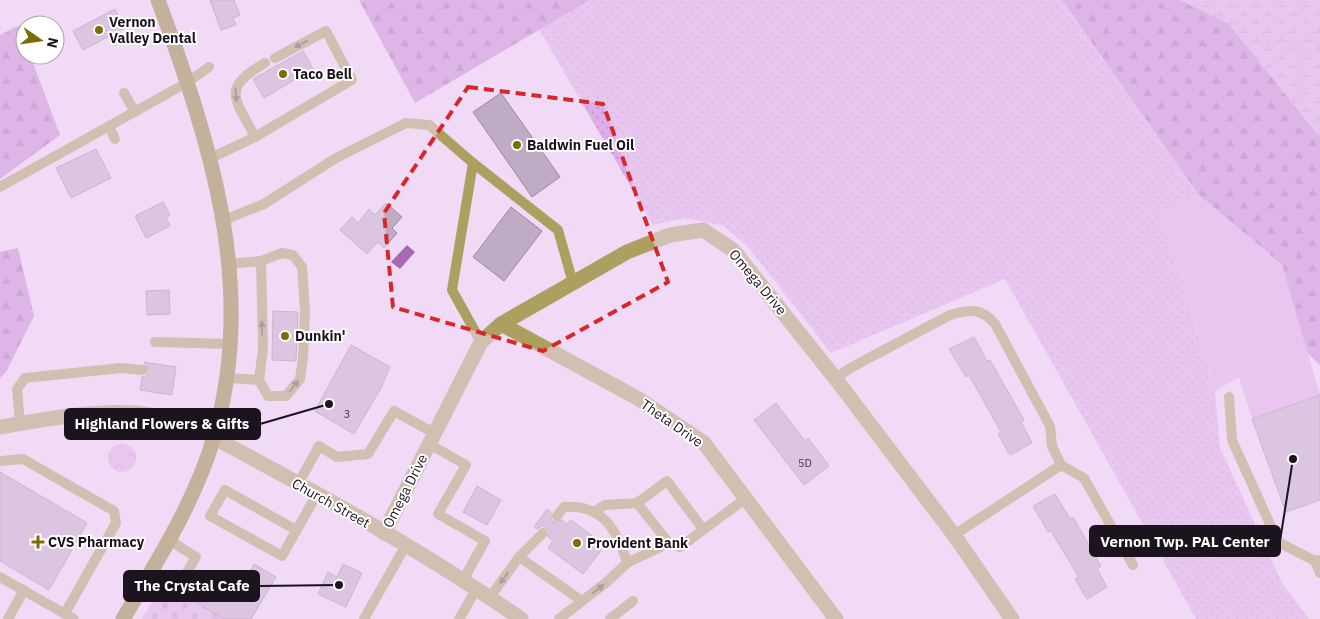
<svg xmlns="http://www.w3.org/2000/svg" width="1320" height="619" font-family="'IBM Plex Sans',sans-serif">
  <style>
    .grass { fill: url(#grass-dots) }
    .forest { fill: url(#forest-firs) }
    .wetland { fill: url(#wetland-marsh) }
    .cemetery { fill: url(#cemetery-stones) }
    .park { fill: url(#park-crowns) }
    .pitch { fill: #ddaee7 }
    .water { fill: #a669b3 }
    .building { fill: #c0abc5; stroke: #9d87a1 }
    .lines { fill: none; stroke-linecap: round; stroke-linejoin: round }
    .lane { stroke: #aca061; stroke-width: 10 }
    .street { stroke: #aca061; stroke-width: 15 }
    .secondary { stroke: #8d7f2e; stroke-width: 15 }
    .oneway { fill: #5c523c }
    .marked { fill: none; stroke: #d62828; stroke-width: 4; stroke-dasharray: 10 6; stroke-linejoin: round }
    .poi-dot { fill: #7c6c06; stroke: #fff; stroke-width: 2 }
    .labels { text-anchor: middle; stroke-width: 4; stroke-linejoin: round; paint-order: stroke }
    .number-label { font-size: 11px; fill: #443947 }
    .poi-label { font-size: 14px; font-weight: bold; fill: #1b131d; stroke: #fff; text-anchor: start }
    .street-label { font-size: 14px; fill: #1b131d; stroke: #fff }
    .leader { fill: none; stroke: #1b131d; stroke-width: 2 }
    .callout-dot { fill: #1b131d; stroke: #fff; stroke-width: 2 }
    .callout { fill: #1b131d; stroke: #1b131d; stroke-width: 2 }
    .callout-label { font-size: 15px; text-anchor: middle; font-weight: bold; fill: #fff }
  </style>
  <defs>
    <pattern id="grass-dots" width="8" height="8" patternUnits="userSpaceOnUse" patternTransform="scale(1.25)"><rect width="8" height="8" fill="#ddaee7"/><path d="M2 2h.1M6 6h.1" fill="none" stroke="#bd95c6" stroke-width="1.8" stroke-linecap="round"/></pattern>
    <pattern id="forest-firs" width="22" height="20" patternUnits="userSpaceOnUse" patternTransform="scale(1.25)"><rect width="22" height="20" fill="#c687d4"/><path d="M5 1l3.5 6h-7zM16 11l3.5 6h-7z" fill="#a06dab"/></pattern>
    <pattern id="wetland-marsh" width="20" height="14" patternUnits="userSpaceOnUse" patternTransform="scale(1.25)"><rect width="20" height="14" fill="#ddaee7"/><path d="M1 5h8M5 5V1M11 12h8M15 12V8" fill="none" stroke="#bd95c6"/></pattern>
    <pattern id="cemetery-stones" width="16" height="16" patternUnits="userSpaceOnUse" patternTransform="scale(1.25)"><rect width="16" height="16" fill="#ddaee7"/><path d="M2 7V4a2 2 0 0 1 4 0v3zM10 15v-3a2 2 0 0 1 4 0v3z" fill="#bd95c6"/></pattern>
    <pattern id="park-crowns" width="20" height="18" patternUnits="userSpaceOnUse" patternTransform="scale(1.25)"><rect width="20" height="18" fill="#ddaee7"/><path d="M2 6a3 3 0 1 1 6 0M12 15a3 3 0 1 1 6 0" fill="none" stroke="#bd95c6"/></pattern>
  </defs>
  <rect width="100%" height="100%" fill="#f1daf6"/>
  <!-- grass -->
  <path class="grass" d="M590,0H1062L1199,195L1162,213L1215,391L1220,448L1282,583L1309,619H1196L1005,279L831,353L749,248L724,226L685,218L653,225L539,29Z"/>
  <!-- forest -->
  <g class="forest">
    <path d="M359,0H590L415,103Z"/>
    <path d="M1062,0H1180L1228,23L1320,137V365L1306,352L1282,265L1199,195Z"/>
    <path d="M20,25L25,40V55H30L60,135L0,179V35Z"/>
    <path d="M18,248L34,316L6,372L0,378V252Z"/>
  </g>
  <!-- wetland -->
  <path class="wetland" d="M1180,0H1320V137L1228,23Z"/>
  <!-- cemetery -->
  <path class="cemetery" d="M156,595H183L224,619H142Z"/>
  <!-- park -->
  <circle class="park" cx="122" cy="458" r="14"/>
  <!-- pitch -->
  <path class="pitch" d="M1199,195L1282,265L1320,395L1252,419L1239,377L1215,391L1162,213Z"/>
  <!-- water -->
  <path class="water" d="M407,245L415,252L400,269L391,262Z"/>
  <!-- building -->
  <g class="building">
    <path d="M210,0H234L240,15L233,18L236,25L221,30Z"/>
    <path d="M115,9L125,28L83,50L73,31Z"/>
    <path d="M303,51L313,69L264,98L253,79Z"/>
    <path d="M501,93L560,177L532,197L473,112Z"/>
    <path d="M96,149L111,178L71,198L56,168Z"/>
    <path d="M163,202L170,215L166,218L170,226L146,238L135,216Z"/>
    <path d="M386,203L402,217L392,228L397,233L384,248L378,242L367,254L340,230L352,217L358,223L369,209L375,215Z"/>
    <path d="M511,207L542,231L504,281L473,257Z"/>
    <path d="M169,290L170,314L147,315L146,291Z"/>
    <path d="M273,311L298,312L296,361L272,360Z"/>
    <path d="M974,337L987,361L990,360L1024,420L1021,422L1032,443L1010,455L998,434L1001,432L969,375L966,377L949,349Z"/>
    <path d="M351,345L390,367L381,388L354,434L315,411Z"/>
    <path d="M144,362L176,367L172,395L140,390L142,377L146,376L150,371Z"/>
    <path d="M1320,395V500L1286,512L1252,419Z"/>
    <path d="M776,403L805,441L808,438L829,466L804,485L754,420Z"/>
    <path d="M0,472L87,523L49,590L0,561Z"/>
    <path d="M477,486L501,500L487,525L463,512Z"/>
    <path d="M1055,494L1070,519L1073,517L1101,566L1097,569L1107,587L1087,599L1075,579L1079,577L1051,531L1048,532L1033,506Z"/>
    <path d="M547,509L551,512V518L553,522L562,520L567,524L571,520L605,545L583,574L548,548L553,541L548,537L550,532L547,528L542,526L537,529L534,527Z"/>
    <path d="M254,564L276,577L251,619H224L187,597L203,570L239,590Z"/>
    <path d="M343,564L362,573L346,607L318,594L328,572L337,577Z"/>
  </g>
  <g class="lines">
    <!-- lane -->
    <g class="lane">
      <path d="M124,93L135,112"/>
      <path d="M109,126L115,139"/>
      <path d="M255,137C235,98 220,89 265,63"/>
      <path d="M211,158L255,137L352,80L326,31L275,58"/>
      <path d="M0,187L188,82L209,67"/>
      <path d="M224,220L264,204L336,158L406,123L429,125L473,163"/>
      <path d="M155,342L230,344"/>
      <path d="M481,342L452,290L473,163L558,230L573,283"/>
      <path d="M228,378L259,380L263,348L261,261L229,264"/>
      <path d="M835,378L854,366L950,315C969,309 982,308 995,324L1050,426L1052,446L1061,465L954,535"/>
      <path d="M259,380L268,396H286L300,379L303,358L305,311L302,267L293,255L282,253L261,261"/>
      <path d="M1229,397L1232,440L1278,542L1315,561"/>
      <path d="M20,423L17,389L25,378L121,368L143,370"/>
      <path d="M429,444L466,465L438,514L485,541L463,580"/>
      <path d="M0,461L23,459L114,511L116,523L65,613"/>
      <path d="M1061,465L1084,478L1133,565"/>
      <path d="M298,484L319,446L337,457L368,454L394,411L434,433"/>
      <path d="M637,503L669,543"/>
      <path d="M595,511L605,505L637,503L667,481L703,529"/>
      <path d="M557,516L564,507C602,504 617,529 627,563L608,581L559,619"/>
      <path d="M296,530L225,490L210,516L282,556L317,494"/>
      <path d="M519,557L582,601"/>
      <path d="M1320,560L1315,561L1320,573"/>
      <path d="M627,563L669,543L680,547L745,499"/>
      <path d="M151,572L169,583L181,582L196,557L169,540"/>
      <path d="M0,577L74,619"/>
      <path d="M490,597L519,557L543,533"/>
      <path d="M8,619L24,590"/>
      <path d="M364,619L406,545"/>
      <path d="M459,619L477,588"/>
      <path d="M610,619L633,601"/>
    </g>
    <!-- street -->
    <g class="street">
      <path d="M501,324L639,399L704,443L836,619"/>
      <path d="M0,427C43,420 90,410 134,413C153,414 171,419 190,425C303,485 416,546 521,619"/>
      <path d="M384,533L481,342L501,324L627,252L670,235L703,230L733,250L835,378L954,535L1012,619"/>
    </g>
    <!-- secondary -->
    <path class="secondary" d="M123,619C157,561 195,502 214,437C258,287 210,141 158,0"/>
  </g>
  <!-- one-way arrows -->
  <defs><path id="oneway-solid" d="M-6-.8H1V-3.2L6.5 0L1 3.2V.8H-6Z" transform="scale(1.25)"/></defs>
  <g class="oneway">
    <use href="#oneway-solid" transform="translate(301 44) rotate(153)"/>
    <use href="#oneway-solid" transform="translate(236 95) rotate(85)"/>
    <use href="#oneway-solid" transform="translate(262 328) rotate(-91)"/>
    <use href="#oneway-solid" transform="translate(294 386) rotate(-53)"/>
    <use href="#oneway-solid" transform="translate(504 578) rotate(126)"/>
    <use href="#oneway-solid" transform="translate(598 589) rotate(-38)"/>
  </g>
  <!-- marked area -->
  <path d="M0 0H1320V619H0ZM468,87L603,104L668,282L543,351L393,307L384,213Z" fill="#f1daf6" fill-opacity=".55" fill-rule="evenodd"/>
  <path class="marked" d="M468,87L603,104L668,282L543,351L393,307L384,213Z"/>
  <!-- markers -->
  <g class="poi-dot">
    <circle cx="99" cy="30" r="5"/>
    <circle cx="283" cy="74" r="5"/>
    <circle cx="517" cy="145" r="5"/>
    <circle cx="285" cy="336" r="5"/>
    <path d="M35.5 534.5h5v5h5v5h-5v5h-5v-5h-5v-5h5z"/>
    <circle cx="577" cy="543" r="5"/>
  </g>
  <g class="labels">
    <!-- number labels -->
    <g class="number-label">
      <text x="347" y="418">3</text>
      <text x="805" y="467">5D</text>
    </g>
    <!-- poi labels -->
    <g class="poi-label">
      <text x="109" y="27">Vernon<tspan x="109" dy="16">Valley Dental</tspan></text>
      <text x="293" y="79">Taco Bell</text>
      <text x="527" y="150">Baldwin Fuel Oil</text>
      <text x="295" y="341">Dunkin'</text>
      <text x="48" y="547">CVS Pharmacy</text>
      <text x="587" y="548">Provident Bank</text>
    </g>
    <!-- street labels -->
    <g class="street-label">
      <text transform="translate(758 282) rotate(50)" y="5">Omega Drive</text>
      <text transform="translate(672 423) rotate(35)" y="5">Theta Drive</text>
      <text transform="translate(405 491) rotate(-63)" y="5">Omega Drive</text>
      <text transform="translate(331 503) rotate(29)" y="5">Church Street</text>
    </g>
  </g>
  <!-- callouts -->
  <path class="leader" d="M329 404L260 424M1293 459L1280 541M339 585L259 586"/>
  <g class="callout-dot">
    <circle cx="329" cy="404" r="5"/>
    <circle cx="1293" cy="459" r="5"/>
    <circle cx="339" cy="585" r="5"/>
  </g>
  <g class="callout">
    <rect x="65" y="409" width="195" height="30" rx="5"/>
    <rect x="1090" y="526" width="190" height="30" rx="5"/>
    <rect x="124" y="571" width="135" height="30" rx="5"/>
  </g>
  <g class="callout-label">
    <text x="162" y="429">Highland Flowers &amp; Gifts</text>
    <text x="1185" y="547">Vernon Twp. PAL Center</text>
    <text x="192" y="591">The Crystal Cafe</text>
  </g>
  <!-- north arrow -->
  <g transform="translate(40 40) rotate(103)"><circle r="24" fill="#ffffff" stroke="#a4a1a5"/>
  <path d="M0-4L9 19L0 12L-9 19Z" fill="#7c6c06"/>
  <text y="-8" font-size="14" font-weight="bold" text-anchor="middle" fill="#1b131d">N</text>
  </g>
</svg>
